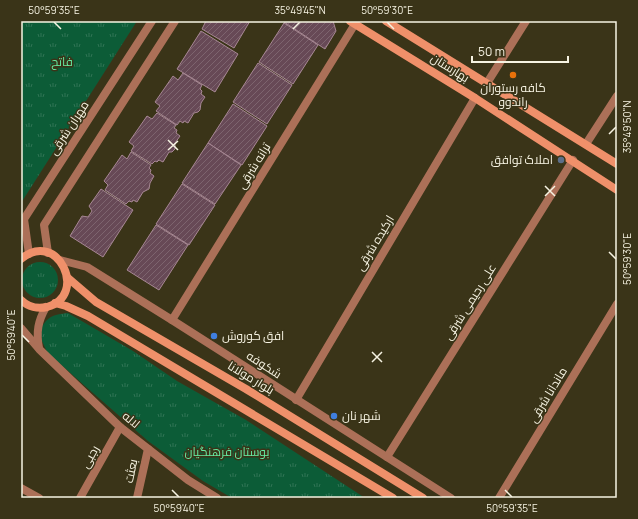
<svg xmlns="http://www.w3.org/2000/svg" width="638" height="519" font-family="Manrope,Cairo,sans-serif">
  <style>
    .park { fill: url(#park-tufts) }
    .building { fill: url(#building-hatch); stroke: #a78794 }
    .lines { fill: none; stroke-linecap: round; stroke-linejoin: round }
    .minor { stroke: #ac7058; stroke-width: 8 }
    .tertiary { stroke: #ac7058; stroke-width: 8 }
    .secondary { stroke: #ef906a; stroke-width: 8 }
    .ticks { fill: none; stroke: #f6f3e2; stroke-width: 1.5 }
    .food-dot { fill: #e8710a; stroke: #3a3418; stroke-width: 1.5 }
    .service-dot { fill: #5c6f8a; stroke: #3a3418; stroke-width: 1.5 }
    .shop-dot { fill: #3f7fe0; stroke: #3a3418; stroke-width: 1.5 }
    .labels { text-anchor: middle; stroke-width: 3; stroke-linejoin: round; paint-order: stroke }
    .park-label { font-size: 12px; fill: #66eca3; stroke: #3a3418 }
    .street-label { font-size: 12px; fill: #f6f3e2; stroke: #3a3418 }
    .poi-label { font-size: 12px; fill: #f6f3e2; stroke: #3a3418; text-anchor: start }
    .neatline { fill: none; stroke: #f6f3e2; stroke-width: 1.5 }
    .ticks-label { font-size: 10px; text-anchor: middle; fill: #f6f3e2 }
  </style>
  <defs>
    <pattern id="park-tufts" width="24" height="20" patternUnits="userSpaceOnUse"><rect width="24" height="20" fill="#0c5c37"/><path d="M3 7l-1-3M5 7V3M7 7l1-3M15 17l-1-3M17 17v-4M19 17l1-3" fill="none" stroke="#307454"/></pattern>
    <pattern id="building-hatch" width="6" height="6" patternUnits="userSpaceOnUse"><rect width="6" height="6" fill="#674956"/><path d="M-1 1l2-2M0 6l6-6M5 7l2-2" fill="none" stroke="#7d646e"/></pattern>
  </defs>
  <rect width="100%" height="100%" fill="#3a3418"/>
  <!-- park -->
  <g class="park">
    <path d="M21,21H137L21,203Z"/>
    <circle cx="40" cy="280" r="18"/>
    <path d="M68,313L133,351L177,381L246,420L365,498H232L203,481L148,441L85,386L47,352L42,341L40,330C48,316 52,315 68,313Z"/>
  </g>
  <!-- building -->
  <g class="building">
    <path d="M206,21H250L234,48L202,29Z"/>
    <path d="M284,21H333L336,31L325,49L284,22Z"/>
    <path d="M284,23L318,45L293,84L259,62Z"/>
    <path d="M201,31L238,54L215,92L177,69Z"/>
    <path d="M258,63L292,85L267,124L233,102Z"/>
    <path d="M183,73L202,85L200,89L202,91L201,94L205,97L201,103L200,110L198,112L194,113L188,123L184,121L183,123L180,121L177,125L156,111L160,106L155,102L173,76L178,80Z"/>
    <path d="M233,104L267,126L242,165L208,143Z"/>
    <path d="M157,113L176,125L174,128L177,130L176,133L180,136L175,143V149L172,152H169L163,162L159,160L157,162L155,161L152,164L131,151L134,146L129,142L147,116L152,119Z"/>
    <path d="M208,143L241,165L215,204L182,183Z"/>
    <path d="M131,152L151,165L149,168L151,170L150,173L154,176L150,183L149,189L143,192L137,202L133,200L132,202L129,201L126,204L105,190L108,185L104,181L122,155L127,159Z"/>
    <path d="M182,184L215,205L189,245L156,224Z"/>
    <path d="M101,189L133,210L103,257L70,236L82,216L88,217L92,211L89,206Z"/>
    <path d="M156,225L188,245L159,290L127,270Z"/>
  </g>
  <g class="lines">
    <!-- minor -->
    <g class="minor">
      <path d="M487,83L526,21"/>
      <path d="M586,144L617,96"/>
      <path d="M60,260L87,267L172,320L451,498"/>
      <path d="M172,320L355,24"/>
      <path d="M21,328L39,349L120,427L188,480L217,498"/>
      <path d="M39,348C36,332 38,321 46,307"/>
      <path d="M296,400L475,98"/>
      <path d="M387,457L573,160"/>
      <path d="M21,488L39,498"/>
      <path d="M80,498L120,427"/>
      <path d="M137,498L148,449"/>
      <path d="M499,498L617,304"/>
    </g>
    <!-- tertiary -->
    <g class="tertiary">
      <path d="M48,253L44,225L175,21"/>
      <path d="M29,254L24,219L152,21"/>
    </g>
    <!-- secondary -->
    <g class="secondary">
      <path d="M350,21L475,98L617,190"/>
      <path d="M386,21L617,164"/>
      <path d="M21,259C58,228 89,296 47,307C38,309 28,307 21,300"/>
      <path d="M68,278L96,302L246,389L423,498"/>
      <path d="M55,303L66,306L88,316L393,498"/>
    </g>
  </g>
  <!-- ticks -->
  <path class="ticks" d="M54,22L61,29M387,22L394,29M293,29L300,22M609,134L616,127M168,140L178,150M168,150L178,141M545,186L555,196M545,196L555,186M609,252L616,259M22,335L29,342M372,352L382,362M372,362L382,352M172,490L179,497M505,490L512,497"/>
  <!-- markers -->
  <circle class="food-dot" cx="513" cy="75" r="4"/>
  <circle class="service-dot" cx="561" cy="160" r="4"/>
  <g class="shop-dot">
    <circle cx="214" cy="336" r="4"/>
    <circle cx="334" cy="416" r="4"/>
  </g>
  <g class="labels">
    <!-- park labels -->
    <g class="park-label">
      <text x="62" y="66">فاتح</text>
      <text x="227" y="456">بوستان فرهنگیان</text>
    </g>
    <!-- street labels -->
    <g class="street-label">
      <text transform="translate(450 68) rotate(32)" y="4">بهارستان</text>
      <text transform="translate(69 128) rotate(-57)" y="4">مهران شرقی</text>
      <text transform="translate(254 166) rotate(-58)" y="4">ترانه شرقی</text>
      <text transform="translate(375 243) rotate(-59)" y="4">ارکیده شرقی</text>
      <text transform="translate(470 302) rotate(-58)" y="4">علی رحیمی شرقی</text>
      <text transform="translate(264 365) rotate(33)" y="4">شکوفه</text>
      <text transform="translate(251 378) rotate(31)" y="4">بلوار مولانا</text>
      <text transform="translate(548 395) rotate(-59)" y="4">ماندانا شرقی</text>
      <text transform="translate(131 420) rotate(40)" y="4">لاله</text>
      <text transform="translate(90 457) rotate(-60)" y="4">رجبی</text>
      <text transform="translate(131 471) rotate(-78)" y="4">بعثت</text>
    </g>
    <!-- poi labels -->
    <g class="poi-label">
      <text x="513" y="92" text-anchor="middle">کافه رستوران<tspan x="513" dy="14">راندوو</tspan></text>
      <text x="553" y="164" text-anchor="end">املاک توافق</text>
      <text x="222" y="340">افق کوروش</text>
      <text x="342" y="420">شهر نان</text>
    </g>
  </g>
  <!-- border -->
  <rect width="638" height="519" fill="none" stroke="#3a3418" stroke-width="44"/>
  <!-- scale -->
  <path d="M472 56v6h96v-6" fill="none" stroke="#f6f3e2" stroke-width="2"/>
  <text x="478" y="56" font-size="12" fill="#f6f3e2" stroke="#3a3418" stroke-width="3" paint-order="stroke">50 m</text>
  <rect x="22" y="22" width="594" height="475" class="neatline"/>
  <g class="ticks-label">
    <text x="54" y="14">50°59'35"E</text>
    <text x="300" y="14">35°49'45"N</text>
    <text x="387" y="14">50°59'30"E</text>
    <text transform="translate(627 127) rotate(-90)" y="4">35°49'50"N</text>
    <text transform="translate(627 259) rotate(-90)" y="4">50°59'30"E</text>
    <text transform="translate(11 335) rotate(-90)" y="4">50°59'40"E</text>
    <text x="179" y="512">50°59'40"E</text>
    <text x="512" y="512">50°59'35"E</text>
  </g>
</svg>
